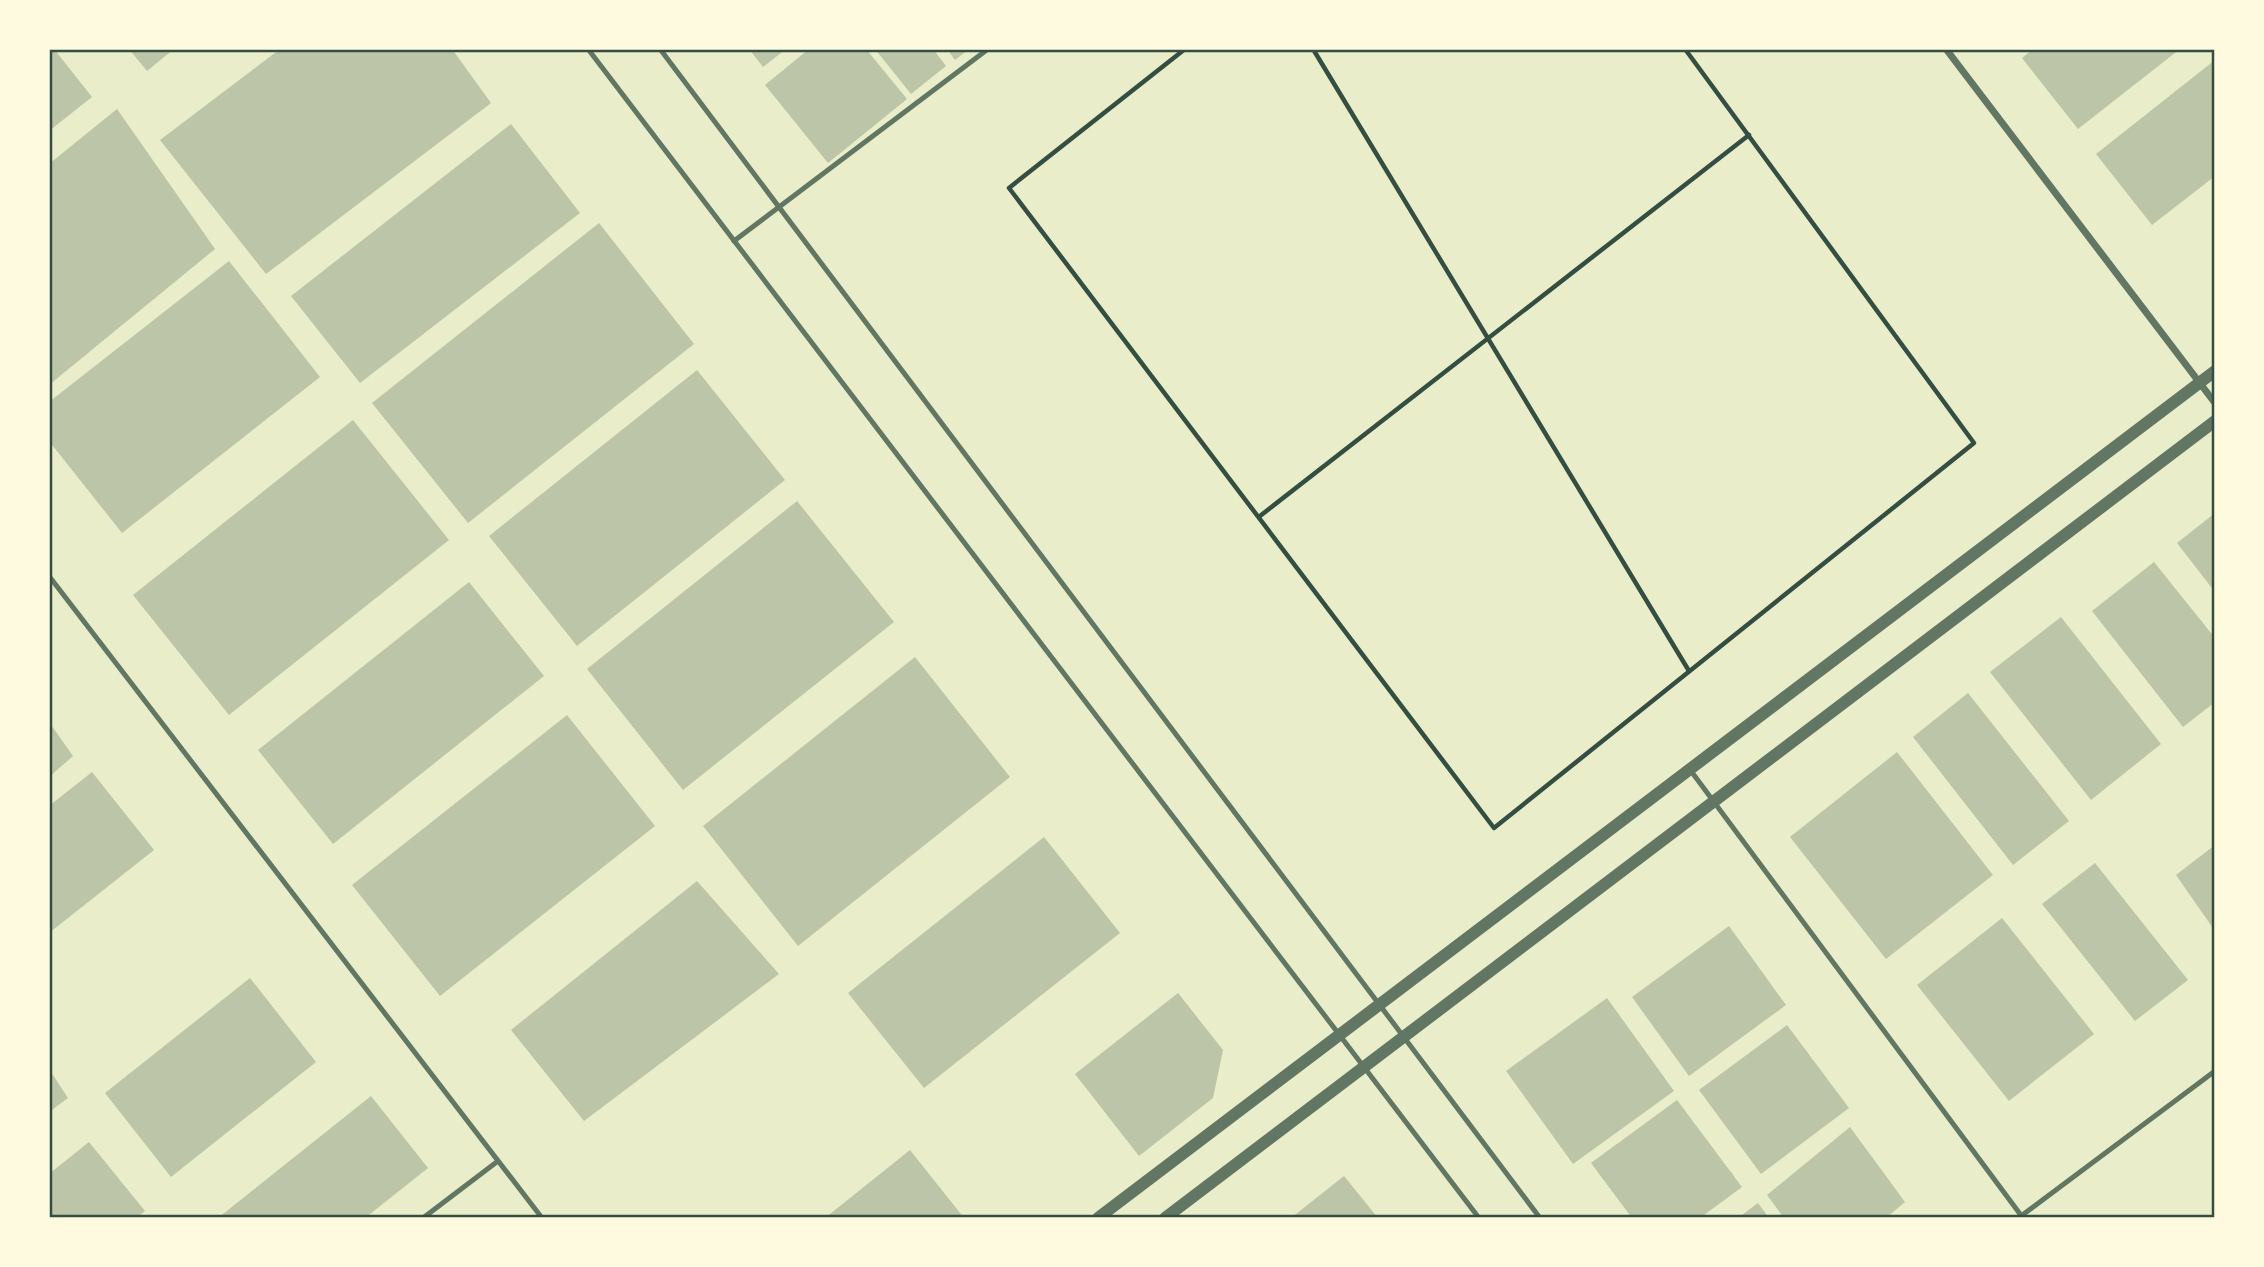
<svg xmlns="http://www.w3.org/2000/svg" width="2264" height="1267" font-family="'Source Sans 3',sans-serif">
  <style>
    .building { fill: #bcc5a7 }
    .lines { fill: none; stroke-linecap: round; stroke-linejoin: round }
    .path { stroke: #344e41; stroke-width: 4.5 }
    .service { stroke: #617663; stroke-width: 5 }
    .minor { stroke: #617663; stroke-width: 7 }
    .tertiary { stroke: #617663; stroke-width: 12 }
    .neatline { fill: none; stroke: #344e41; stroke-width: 2.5 }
  </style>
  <rect width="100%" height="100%" fill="#e9edc9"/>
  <!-- building -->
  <g class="building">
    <path d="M49,49H54L92,97L49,131Z"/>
    <path d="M129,49H174L147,71Z"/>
    <path d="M280,49H452L491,103L266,274L160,140Z"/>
    <path d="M749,49H786L763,67Z"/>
    <path d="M809,49H866L907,99L828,163L765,85Z"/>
    <path d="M875,49H933L946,66L911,94Z"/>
    <path d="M947,49H969L955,60Z"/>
    <path d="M2033,49H2180L2078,129L2022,58Z"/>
    <path d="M2215,60V176L2152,225L2096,154Z"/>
    <path d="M117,109L215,249L49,385V164Z"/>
    <path d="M511,124L580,213L360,383L291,296Z"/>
    <path d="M599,223L694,344L468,523L372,403Z"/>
    <path d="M229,261L320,377L122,533L49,441V402Z"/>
    <path d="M697,370L785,480L577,646L489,536Z"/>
    <path d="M353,420L449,540L229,715L133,595Z"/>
    <path d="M797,501L894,622L683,790L587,669Z"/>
    <path d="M2215,513V592L2177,543Z"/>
    <path d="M2154,562L2215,638V702L2183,727L2092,611Z"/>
    <path d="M469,582L544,676L333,844L258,750Z"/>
    <path d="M2061,617L2161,744L2091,800L1990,672Z"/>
    <path d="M915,657L1010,777L798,946L703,826Z"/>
    <path d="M1968,693L2069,821L2013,865L1913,737Z"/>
    <path d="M567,715L655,826L440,996L352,885Z"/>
    <path d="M49,722L73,756L49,777Z"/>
    <path d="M1897,752L1993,875L1886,959L1790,837Z"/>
    <path d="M92,772L154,850L49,933V806Z"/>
    <path d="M1044,837L1120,933L924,1088L848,993Z"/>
    <path d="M2215,845V931L2176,875Z"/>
    <path d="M2095,863L2188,980L2135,1021L2042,904Z"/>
    <path d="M697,881L779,974L584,1121L511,1030Z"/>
    <path d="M2002,918L2094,1034L2009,1101L1917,985Z"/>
    <path d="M1729,926L1786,1005L1689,1076L1632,997Z"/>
    <path d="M250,978L316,1062L171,1177L105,1093Z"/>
    <path d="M1178,993L1223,1050L1213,1098L1139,1156L1075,1074Z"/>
    <path d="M1607,998L1674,1091L1573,1164L1506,1071Z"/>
    <path d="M1787,1025L1849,1108L1761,1174L1699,1090Z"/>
    <path d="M49,1069L68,1098L49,1112Z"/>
    <path d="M371,1096L428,1168L365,1218H218Z"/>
    <path d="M1677,1100L1742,1187L1700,1218H1632L1591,1163Z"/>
    <path d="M1850,1127L1905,1202L1886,1218H1784L1767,1195Z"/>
    <path d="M89,1142L145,1211L136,1218H49V1174Z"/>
    <path d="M910,1150L964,1218H825Z"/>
    <path d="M1344,1176L1378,1218H1291Z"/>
    <path d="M1758,1203L1769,1218H1738Z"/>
  </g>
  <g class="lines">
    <!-- path -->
    <g class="path">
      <path d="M1185,49L1009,188L1494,828L1974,443L1685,49"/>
      <path d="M1313,49L1689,671"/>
      <path d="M1260,516L1749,135"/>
    </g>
    <!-- service -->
    <g class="service">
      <path d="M588,49L1479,1218"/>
      <path d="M660,49L1540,1218"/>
      <path d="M734,241L988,49"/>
      <path d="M49,576L542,1218"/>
      <path d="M1691,771L2023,1218"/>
      <path d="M2021,1216L2215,1071"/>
      <path d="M423,1218L498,1161"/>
    </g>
    <!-- minor -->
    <path class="minor" d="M1946,49L2215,403"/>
    <!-- tertiary -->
    <g class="tertiary">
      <path d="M1098,1218L2215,371"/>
      <path d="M1165,1218L2215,421"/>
    </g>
  </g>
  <!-- border -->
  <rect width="2264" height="1267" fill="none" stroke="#fefae0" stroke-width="102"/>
  <rect x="51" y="51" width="2162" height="1165" class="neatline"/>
</svg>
